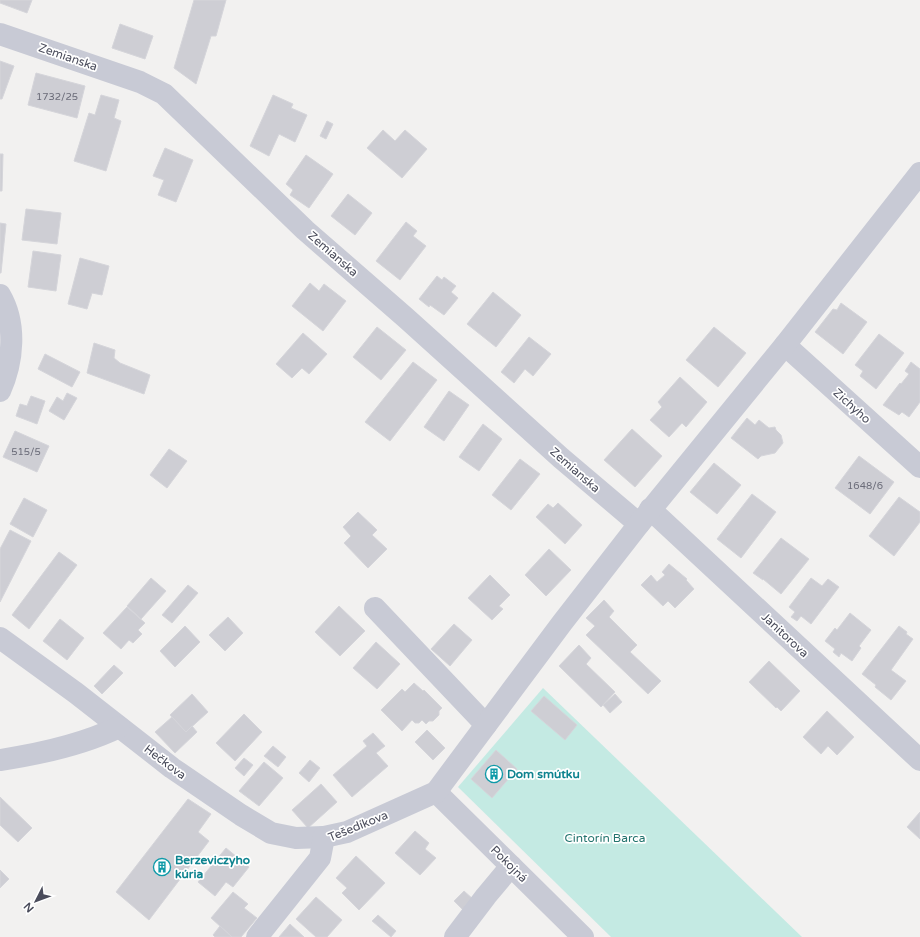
<svg xmlns="http://www.w3.org/2000/svg" width="920" height="937" font-family="'Varela Round',sans-serif">
  <style>
    .green { fill: #c4eae3 }
    .building { fill: #ceced4; stroke: #d5d5da }
    .lines { fill: none; stroke-linecap: round; stroke-linejoin: round }
    .minor { stroke: #c8cad5; stroke-width: 22 }
    .labels { text-anchor: middle; stroke-width: 3.5; stroke-linejoin: round; paint-order: stroke }
    .number-label { font-size: 10px; fill: #6b6c79 }
    .street-label { font-size: 12px; fill: #4a4c5b; stroke: #fff }
    .culture-label { font-size: 12px; font-weight: bold; fill: #0d838f; stroke: #fff; text-anchor: start }
    .park-label { font-size: 12px; fill: #23746e; stroke: #fff }
  </style>
  <rect width="100%" height="100%" fill="#f2f1f0"/>
  <!-- green -->
  <path class="green" d="M543,688L802,937H611L458,787Z"/>
  <!-- building -->
  <g class="building">
    <path d="M0,0H32L27,13L0,3Z"/>
    <path d="M194,0H226L216,36H211L196,84L174,68Z"/>
    <path d="M120,24L153,36L145,59L112,48Z"/>
    <path d="M0,61L14,66L2,99H0Z"/>
    <path d="M36,73L85,86L77,118L28,105Z"/>
    <path d="M101,95L119,100L114,118L121,121L106,171L74,161L89,113L95,115Z"/>
    <path d="M273,95L293,104L291,108L307,115L295,142L279,134L269,156L250,146Z"/>
    <path d="M327,121L333,124L326,139L320,136Z"/>
    <path d="M383,130L395,141L405,130L427,149L402,178L367,148Z"/>
    <path d="M165,148L193,160L176,202L158,195L164,180L153,176Z"/>
    <path d="M0,154H3L2,191H0Z"/>
    <path d="M306,155L333,174L309,208L290,195L293,190L286,184Z"/>
    <path d="M348,194L372,213L355,235L331,216Z"/>
    <path d="M26,209L61,213L57,244L22,240Z"/>
    <path d="M406,222L417,231L413,236L426,246L400,280L376,261Z"/>
    <path d="M0,223L6,224L1,273H0Z"/>
    <path d="M33,251L61,255L56,291L28,287Z"/>
    <path d="M80,258L109,266L102,295L92,293L87,309L68,304Z"/>
    <path d="M437,276L442,280L444,277L456,286L451,292L458,298L444,315L430,305L429,307L419,299Z"/>
    <path d="M310,283L319,291L324,284L346,301L323,331L292,306Z"/>
    <path d="M493,292L521,315L496,347L467,324Z"/>
    <path d="M841,303L867,322L843,354L815,332L833,309L837,310Z"/>
    <path d="M377,327L406,350L381,380L353,357Z"/>
    <path d="M714,327L746,353L718,387L686,360Z"/>
    <path d="M303,333L327,354L309,374L302,368L292,378L276,364Z"/>
    <path d="M879,334L904,353L876,389L860,376L863,371L855,365Z"/>
    <path d="M529,337L551,354L533,376L525,369L514,383L501,372Z"/>
    <path d="M94,343L115,350L114,358L120,363L150,375L144,394L87,373Z"/>
    <path d="M45,354L80,372L72,387L38,369Z"/>
    <path d="M413,362L437,380L390,441L365,422Z"/>
    <path d="M911,362L920,369V402L909,417L902,412L899,415L883,405L900,383L901,384L909,374L905,371Z"/>
    <path d="M680,377L707,402L686,427L682,423L669,437L650,420L662,407L658,402Z"/>
    <path d="M449,391L469,405L444,441L424,427Z"/>
    <path d="M67,393L77,398L64,420L49,411L57,397L63,401Z"/>
    <path d="M31,396L45,401L37,424L16,416L20,404L27,406Z"/>
    <path d="M747,418L755,425L759,420L769,428L775,427L776,430L781,435L783,443L775,453L761,456L758,459L731,438Z"/>
    <path d="M483,424L502,439L479,471L459,457Z"/>
    <path d="M632,429L662,456L635,487L604,460Z"/>
    <path d="M15,431L49,446L37,472L3,457Z"/>
    <path d="M169,449L187,461L167,488L150,475Z"/>
    <path d="M859,456L894,482L870,514L835,488Z"/>
    <path d="M520,459L540,474L511,510L492,495Z"/>
    <path d="M714,463L741,485L717,514L690,492Z"/>
    <path d="M752,494L776,512L741,558L717,539Z"/>
    <path d="M899,497L920,512V522L894,556L869,536Z"/>
    <path d="M24,498L47,510L33,537L10,524Z"/>
    <path d="M558,503L582,525L565,544L536,517L548,504L553,508Z"/>
    <path d="M358,512L377,530L372,535L387,549L368,568L344,543L351,536L343,527Z"/>
    <path d="M10,530L31,541L0,602V549Z"/>
    <path d="M781,538L809,559L781,594L763,579V580L753,573Z"/>
    <path d="M549,549L571,570L546,596L525,575Z"/>
    <path d="M59,552L77,565L29,629L12,615Z"/>
    <path d="M669,564L687,579L686,580L694,589L675,608L668,601L663,606L641,585L651,575L657,582L665,575L662,572Z"/>
    <path d="M490,575L510,595L499,606L503,609L492,620L468,598Z"/>
    <path d="M151,578L166,591L141,619L127,606Z"/>
    <path d="M811,578L822,586L828,579L839,587L811,624L801,616L797,621L791,617L795,612L789,607Z"/>
    <path d="M188,585L198,593L172,623L162,615Z"/>
    <path d="M604,600L614,611L609,617L637,645L630,652L661,681L648,694L586,635L595,626L586,618Z"/>
    <path d="M339,606L365,631L340,656L315,632Z"/>
    <path d="M127,607L145,623L138,630L142,634L133,643L129,640L121,649L103,633Z"/>
    <path d="M850,613L871,630L859,646L861,648L852,661L841,653L839,657L833,652L835,649L825,641L835,628L837,630Z"/>
    <path d="M228,617L243,633L225,651L209,635Z"/>
    <path d="M60,619L84,638L67,660L43,641Z"/>
    <path d="M454,624L472,640L450,666L431,649Z"/>
    <path d="M185,626L200,642L175,667L160,651Z"/>
    <path d="M899,626L907,632L906,634L913,639L891,670L906,681L891,700L875,687L876,685L862,674Z"/>
    <path d="M376,642L400,664L377,689L353,668Z"/>
    <path d="M579,645L591,658L586,664L615,692L601,707L559,666Z"/>
    <path d="M769,661L800,691L781,711L777,707L776,708L749,682Z"/>
    <path d="M114,665L123,673L102,694L94,686Z"/>
    <path d="M414,683L423,691L424,690L442,708L439,711V715L433,721H429L426,724L422,720L419,723H415L412,720L402,731L381,710L402,689L405,692Z"/>
    <path d="M192,694L208,712L186,732L170,715Z"/>
    <path d="M615,694L622,702L610,713L603,705Z"/>
    <path d="M544,696L577,725L565,740L531,711Z"/>
    <path d="M827,711L854,737L837,755L828,746L821,754L803,737Z"/>
    <path d="M244,714L262,732L235,761L216,743Z"/>
    <path d="M172,717L186,732L192,726L197,732L175,753L155,732Z"/>
    <path d="M427,730L445,748L433,760L415,742Z"/>
    <path d="M373,733L385,746L376,753L388,766L352,797L333,775L367,746L363,741Z"/>
    <path d="M273,746L286,757L278,767L264,756Z"/>
    <path d="M496,750L517,769L492,798L471,779Z"/>
    <path d="M244,758L253,765L244,776L235,768Z"/>
    <path d="M310,760L320,768L309,782L299,773Z"/>
    <path d="M264,762L283,778L259,806L239,791Z"/>
    <path d="M321,784L337,802L308,828L292,810Z"/>
    <path d="M0,797L32,828L18,842L0,825Z"/>
    <path d="M188,799L211,814L198,832L209,841L149,920L116,892Z"/>
    <path d="M920,812V839L907,827Z"/>
    <path d="M415,831L429,843L425,849L436,858L420,875L395,853Z"/>
    <path d="M226,848L249,867L233,887L226,882L215,896L198,882Z"/>
    <path d="M356,856L385,883L359,910L342,893L347,888L336,878Z"/>
    <path d="M0,870L9,879L0,888Z"/>
    <path d="M464,891L474,900L464,911L454,901Z"/>
    <path d="M233,892L248,904L244,908L257,918L241,937H232L211,918Z"/>
    <path d="M316,897L342,920L327,937H316L296,919Z"/>
    <path d="M378,915L396,931L391,937L372,921Z"/>
    <path d="M290,924L304,937H279Z"/>
    <path d="M220,926L232,937H215L213,935Z"/>
  </g>
  <g class="lines">
    <!-- minor -->
    <g class="minor">
      <path d="M0,34L140,82L164,94L305,230L406,318L561,458L639,524"/>
      <path d="M0,295C17,324 13,362 0,391"/>
      <path d="M785,345L920,467"/>
      <path d="M650,509L920,760"/>
      <path d="M375,608L486,725"/>
      <path d="M0,638L76,693L172,768L241,815L271,833L296,838L324,837"/>
      <path d="M0,760C40,754 82,745 119,727"/>
      <path d="M436,792L583,937"/>
      <path d="M257,937L320,858L324,837L347,832L436,792L562,623L639,524L785,345L920,173"/>
      <path d="M455,937L486,896L511,866"/>
    </g>
  </g>
  <!-- icons -->
  <defs>
    <g id="building-ring" transform="scale(0.9)"><circle r="9.5" fill="#fff" stroke="#0f9aa8" stroke-width="1.5"/><path d="M-4-6H4V6H1V3H-1V6H-4ZM-2.5-4.3h1.7v1.8h-1.7ZM.8-4.3h1.7v1.8H.8ZM-2.5-1h1.7V.8h-1.7ZM.8-1h1.7V.8H.8Z" fill="#0f9aa8"/></g>
  </defs>
  <g fill-rule="evenodd">
    <use href="#building-ring" x="494" y="774"/>
    <use href="#building-ring" x="162" y="867"/>
  </g>
  <g class="labels">
    <!-- number labels -->
    <g class="number-label">
      <text x="57" y="100">1732/25</text>
      <text x="26" y="455">515/5</text>
      <text x="865" y="489">1648/6</text>
    </g>
    <!-- street labels -->
    <g class="street-label">
      <text transform="translate(68 57) rotate(19)" y="4">Zemianska</text>
      <text transform="translate(333 254) rotate(41)" y="4">Zemianska</text>
      <text transform="translate(852 406) rotate(42)" y="4">Zichyho</text>
      <text transform="translate(575 470) rotate(41)" y="4">Zemianska</text>
      <text transform="translate(785 635) rotate(43)" y="4">Janitorova</text>
      <text transform="translate(165 762) rotate(37)" y="4">Hečkova</text>
      <text transform="translate(358 826) rotate(-22)" y="4">Tešedíkova</text>
      <text transform="translate(509 864) rotate(45)" y="4">Pokojná</text>
    </g>
    <!-- culture labels -->
    <g class="culture-label">
      <text x="507" y="778">Dom smútku</text>
      <text x="175" y="864">Berzeviczyho<tspan x="175" dy="14">kúria</tspan></text>
    </g>
    <!-- park labels -->
    <g class="park-label">
      <text x="605" y="842">Cintorín Barca</text>
    </g>
  </g>
  <!-- north arrow -->
  <g transform="translate(36 901) rotate(228)" stroke="#ffffff" stroke-width="3" paint-order="stroke">
  <path d="M0-3L7 15L0 10L-7 15Z" fill="#4a4c5b"/>
  <text y="-6" font-size="11" font-weight="bold" text-anchor="middle" fill="#4a4c5b">N</text>
  </g>
</svg>
